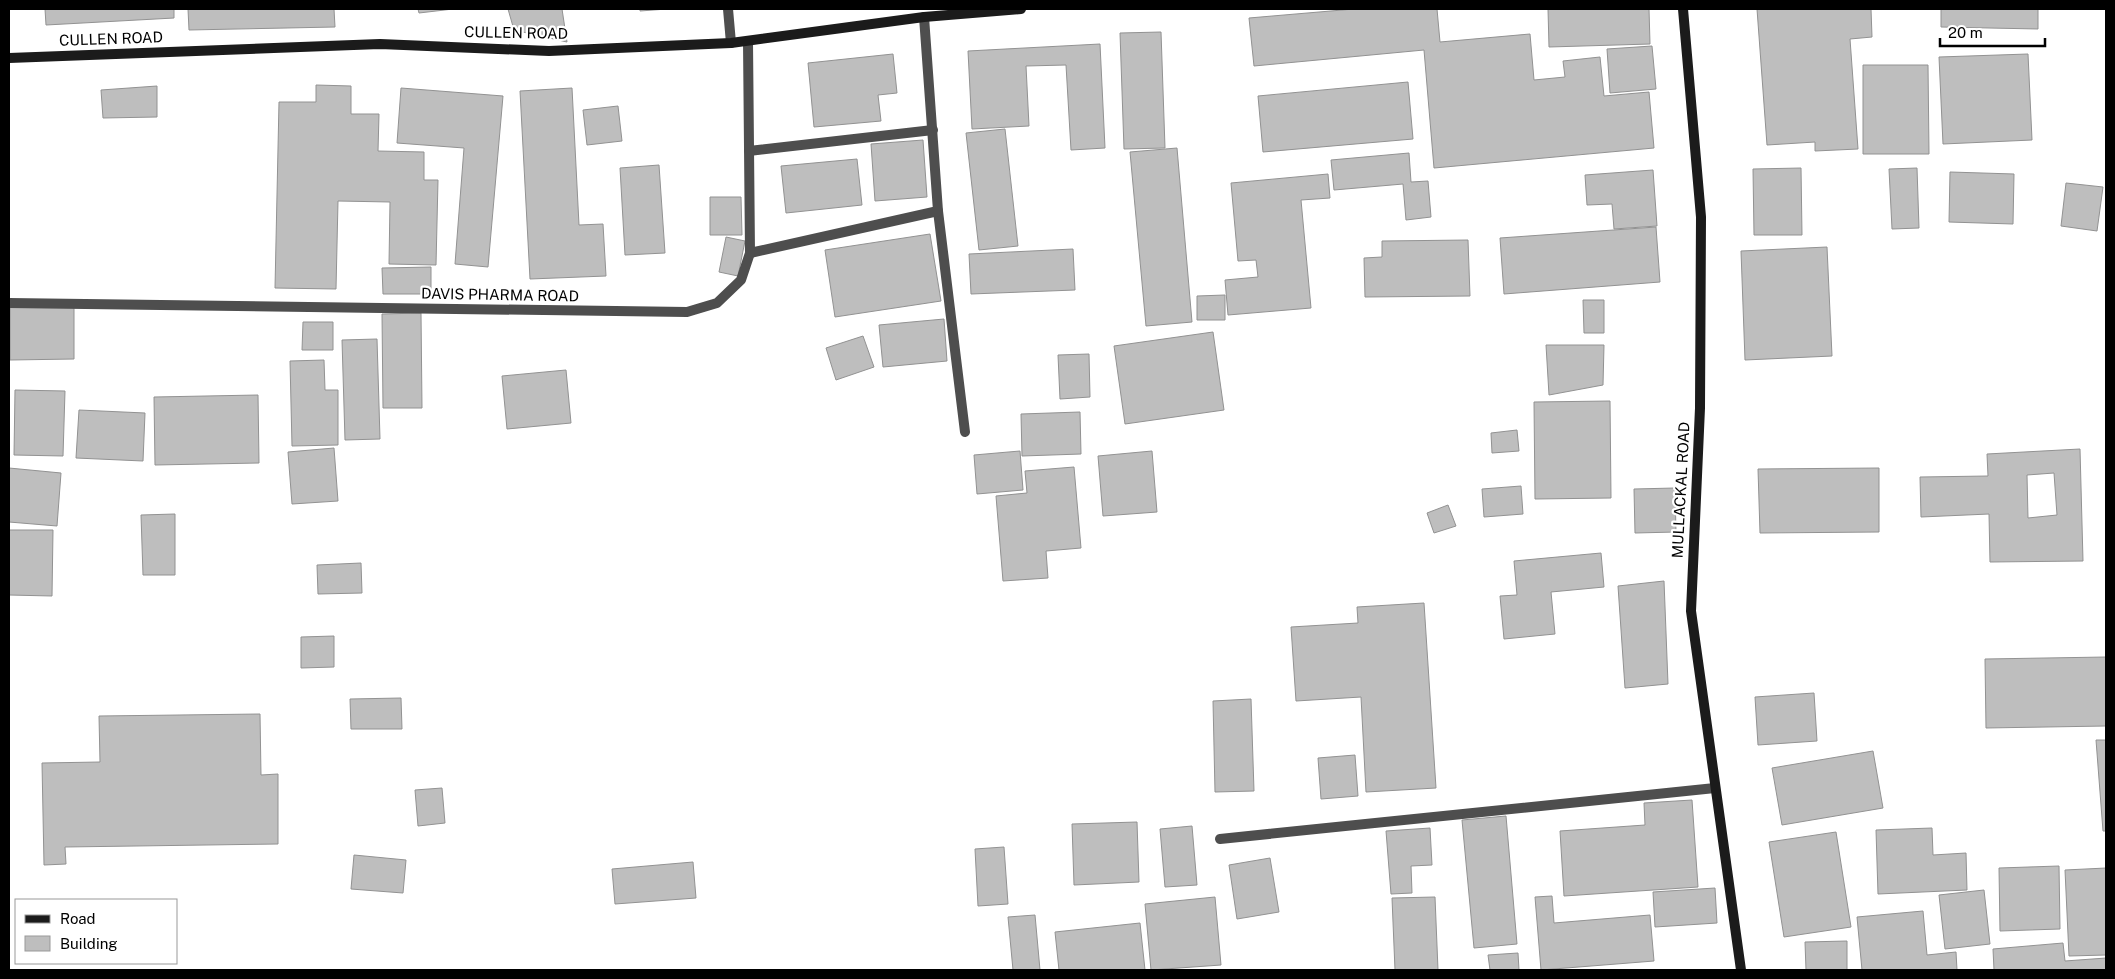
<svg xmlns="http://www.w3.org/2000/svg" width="2115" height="979" font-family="'Public Sans',sans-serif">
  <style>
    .building { fill: #bebebe; stroke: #929292; fill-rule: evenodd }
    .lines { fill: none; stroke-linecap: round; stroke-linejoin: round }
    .street { stroke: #4e4e4e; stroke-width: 10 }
    .secondary { stroke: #1b1b1b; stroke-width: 10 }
    .labels { text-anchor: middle; stroke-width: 4.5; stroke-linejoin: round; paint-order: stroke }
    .street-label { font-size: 15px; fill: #000; stroke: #fff }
  </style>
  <rect width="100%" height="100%" fill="#fff"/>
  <!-- building -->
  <g class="building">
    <path d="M45,9H174V18L46,25Z"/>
    <path d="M188,9H334L335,27L189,30Z"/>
    <path d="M418,9H453L419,13Z"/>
    <path d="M508,9H562L567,42L514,30Z"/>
    <path d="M640,9H667L640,11Z"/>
    <path d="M1354,9H1437L1440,42L1530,34L1534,80L1565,77L1563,61L1600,57L1604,96L1649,92L1654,148L1434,168L1424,50L1254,66L1249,18Z"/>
    <path d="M1548,9H1649L1650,44L1549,47Z"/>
    <path d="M1757,9H1871L1872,37L1850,39L1858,149L1815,151V142L1767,145Z"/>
    <path d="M1941,9H2038V29L1941,27Z"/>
    <path d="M1161,32L1165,148L1124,149L1120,33Z"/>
    <path d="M1100,44L1105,148L1071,150L1066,65L1026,66L1029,126L972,129L968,51Z"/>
    <path d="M1652,46L1656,89L1610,93L1607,49Z"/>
    <path d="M893,54L897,93L878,95L881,121L814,127L808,63Z"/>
    <path d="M2028,54L2032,140L1943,144L1939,57Z"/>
    <path d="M1863,65H1928L1929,154H1863Z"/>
    <path d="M1408,82L1413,139L1263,152L1258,96Z"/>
    <path d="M316,85L351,86V114H379L378,151L424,152V180H438L436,265L389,264L390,202L338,201L336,289L275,288L279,102H316Z"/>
    <path d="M157,86V117L103,118L101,90Z"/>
    <path d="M401,88L503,96L488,267L455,264L464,148L397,143Z"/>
    <path d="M572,88L579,225L603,224L606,276L530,279L520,91Z"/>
    <path d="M618,106L622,141L587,145L583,110Z"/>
    <path d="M1005,129L1018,246L979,250L966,133Z"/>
    <path d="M923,140L927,197L875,201L871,144Z"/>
    <path d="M1177,148L1192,322L1146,326L1130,152Z"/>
    <path d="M1409,153L1411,182L1428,181L1431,217L1406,220L1403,184L1334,190L1331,160Z"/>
    <path d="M857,159L862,205L786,213L781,166Z"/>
    <path d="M659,165L665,253L625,255L620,168Z"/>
    <path d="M1801,168L1802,235H1754L1753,169Z"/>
    <path d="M1917,168L1919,228L1892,229L1889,169Z"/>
    <path d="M1653,170L1657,226L1614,229L1612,204L1587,205L1585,175Z"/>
    <path d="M1950,172L2014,174L2013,224L1949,222Z"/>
    <path d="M1328,174L1330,198L1301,200L1311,308L1228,315L1225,280L1258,277L1256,260L1238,261L1231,183Z"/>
    <path d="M2066,183L2103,187L2097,231L2061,226Z"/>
    <path d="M710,197H741L742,235H710Z"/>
    <path d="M1656,227L1660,282L1504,294L1500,238Z"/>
    <path d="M930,234L941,301L835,317L825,250Z"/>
    <path d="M726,237L745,241L738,276L719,272Z"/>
    <path d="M1468,240L1470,296L1365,297L1364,258L1382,257V241Z"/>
    <path d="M1827,247L1832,356L1745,360L1741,251Z"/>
    <path d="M1073,249L1075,290L971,294L969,254Z"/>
    <path d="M431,267V294H383L382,268Z"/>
    <path d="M1225,295V320H1197V296Z"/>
    <path d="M1583,300H1604V333H1584Z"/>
    <path d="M10,307H74V359L10,360Z"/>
    <path d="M421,313L422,408H383L382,314Z"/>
    <path d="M944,319L947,361L883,367L879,325Z"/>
    <path d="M303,322H333V350H302Z"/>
    <path d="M1213,332L1224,410L1125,424L1114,346Z"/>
    <path d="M863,336L874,367L836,380L826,348Z"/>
    <path d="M377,339L380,439L345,440L342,340Z"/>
    <path d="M1546,345H1604L1603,385L1549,395Z"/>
    <path d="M1089,354L1090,397L1060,399L1058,355Z"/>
    <path d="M324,360L325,390H338V445L292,446L290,361Z"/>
    <path d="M566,370L571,423L507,429L502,376Z"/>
    <path d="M15,390L65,391L63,456L14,455Z"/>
    <path d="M258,395L259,463L155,465L154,397Z"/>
    <path d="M1610,401L1611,498L1535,499L1534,402Z"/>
    <path d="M79,410L145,413L143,461L76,458Z"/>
    <path d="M1080,412L1081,454L1022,456L1021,414Z"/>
    <path d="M1517,430L1519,451L1492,453L1491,433Z"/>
    <path d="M334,448L338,501L292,504L288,452Z"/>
    <path d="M2080,449L2083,561L1990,562L1989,514L1921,517L1920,477L1988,476L1987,454ZM2054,473L2057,515L2028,518L2027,475Z"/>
    <path d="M1020,451L1023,490L977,494L974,455Z"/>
    <path d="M1152,451L1157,512L1103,516L1098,456Z"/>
    <path d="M1074,467L1081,548L1046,551L1048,578L1003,581L996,496L1027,493L1025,471Z"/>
    <path d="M9,468L61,473L57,526L9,522Z"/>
    <path d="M1879,468V532L1760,533L1758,469Z"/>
    <path d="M1521,486L1523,514L1484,517L1482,489Z"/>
    <path d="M1675,488L1676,532L1635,533L1634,489Z"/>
    <path d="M1448,505L1456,526L1434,533L1427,513Z"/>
    <path d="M175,514V575H143L141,515Z"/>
    <path d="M9,530H53L52,596L9,595Z"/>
    <path d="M1601,553L1604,587L1551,592L1555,634L1504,639L1500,596L1517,595L1514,561Z"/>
    <path d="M361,563L362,593L318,594L317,565Z"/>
    <path d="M1664,581L1668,684L1625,688L1618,586Z"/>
    <path d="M1424,603L1436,788L1366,792L1361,697L1296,701L1291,627L1358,623L1357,607Z"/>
    <path d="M334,636V667L301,668V637Z"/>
    <path d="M2106,657V726L1986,728L1985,659Z"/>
    <path d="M1814,693L1817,741L1758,745L1755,697Z"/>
    <path d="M401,698L402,729H351L350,699Z"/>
    <path d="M1251,699L1254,791L1215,792L1213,701Z"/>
    <path d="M260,714L261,775L278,774V844L65,847L66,864L44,865L42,763L100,762L99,716Z"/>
    <path d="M2096,740H2106V831H2103Z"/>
    <path d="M1873,751L1883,808L1782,825L1772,768Z"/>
    <path d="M1355,755L1358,796L1321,799L1318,758Z"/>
    <path d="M442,788L445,823L418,826L415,790Z"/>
    <path d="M1692,800L1698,887L1564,896L1560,831L1645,825L1644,803Z"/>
    <path d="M1506,816L1517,944L1474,948L1462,820Z"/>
    <path d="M1137,822L1139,882L1074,885L1072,824Z"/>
    <path d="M1192,826L1197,885L1165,887L1160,829Z"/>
    <path d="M1430,828L1432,865L1411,866L1412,893L1391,894L1386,831Z"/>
    <path d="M1932,828L1933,855L1966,853L1967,890L1878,894L1876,830Z"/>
    <path d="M1836,832L1851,927L1784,937L1769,842Z"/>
    <path d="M1004,847L1008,904L978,906L975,849Z"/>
    <path d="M354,855L406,860L403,893L351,889Z"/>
    <path d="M1270,858L1279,912L1237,919L1229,865Z"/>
    <path d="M693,862L696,898L615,904L612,869Z"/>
    <path d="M2059,866L2060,929L2000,931L1999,868Z"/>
    <path d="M2106,868V955L2069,956L2065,870Z"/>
    <path d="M1715,888L1717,923L1655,927L1653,892Z"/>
    <path d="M1984,890L1990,944L1945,949L1939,895Z"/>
    <path d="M1552,896L1554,923L1650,915L1654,961L1541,970L1535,897Z"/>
    <path d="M1215,897L1221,965L1151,970L1145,904Z"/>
    <path d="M1435,897L1438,970H1395L1392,898Z"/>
    <path d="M1923,911L1927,955L1956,952L1957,970H1862L1857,917Z"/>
    <path d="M1035,915L1040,970H1013L1008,917Z"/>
    <path d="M1140,923L1145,970H1059L1055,932Z"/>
    <path d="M1847,941V970H1806L1805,942Z"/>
    <path d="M2063,943L2065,961L2106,958V970H1994L1993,949Z"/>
    <path d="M1518,953L1519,970H1490L1488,955Z"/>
  </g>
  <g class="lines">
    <!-- street -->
    <g class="street">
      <path d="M728,9L731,43"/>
      <path d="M749,151L933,130"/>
      <path d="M938,211L965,432"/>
      <path d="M750,253L938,211L924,17"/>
      <path d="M9,303L687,312L717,303L741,280L750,253L748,42"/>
      <path d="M1220,839L1715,788"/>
    </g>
    <!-- secondary -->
    <g class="secondary">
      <path d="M1683,9L1701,217L1700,408L1691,611L1741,970"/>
      <path d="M9,58L380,44L549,51L731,43L924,17L1021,9"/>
    </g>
  </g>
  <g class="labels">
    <!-- street labels -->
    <g class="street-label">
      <text transform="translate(516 33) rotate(1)" y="5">CULLEN ROAD</text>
      <text transform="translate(111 39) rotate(-2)" y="5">CULLEN ROAD</text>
      <text transform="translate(500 295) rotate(1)" y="5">DAVIS PHARMA ROAD</text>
      <text transform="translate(1681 490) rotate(-87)" y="5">MULLACKAL ROAD</text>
    </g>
  </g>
  <!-- border -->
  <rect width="2115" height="979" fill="none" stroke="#000000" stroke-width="20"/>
  <!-- legend -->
  <rect x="15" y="899" width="162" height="65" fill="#ffffff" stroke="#999999"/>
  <rect x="25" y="915" width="25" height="8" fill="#1b1b1b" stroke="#999999"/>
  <text x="60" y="924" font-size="15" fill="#000000">Road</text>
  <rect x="25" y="936" width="25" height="15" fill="#bebebe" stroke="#999999"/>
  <text x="60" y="949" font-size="15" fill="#000000">Building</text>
  <!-- scale -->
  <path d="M1940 38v8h105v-8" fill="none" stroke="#000000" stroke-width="2.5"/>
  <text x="1948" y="38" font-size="15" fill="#000000" stroke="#ffffff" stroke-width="4" paint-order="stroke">20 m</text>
</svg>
